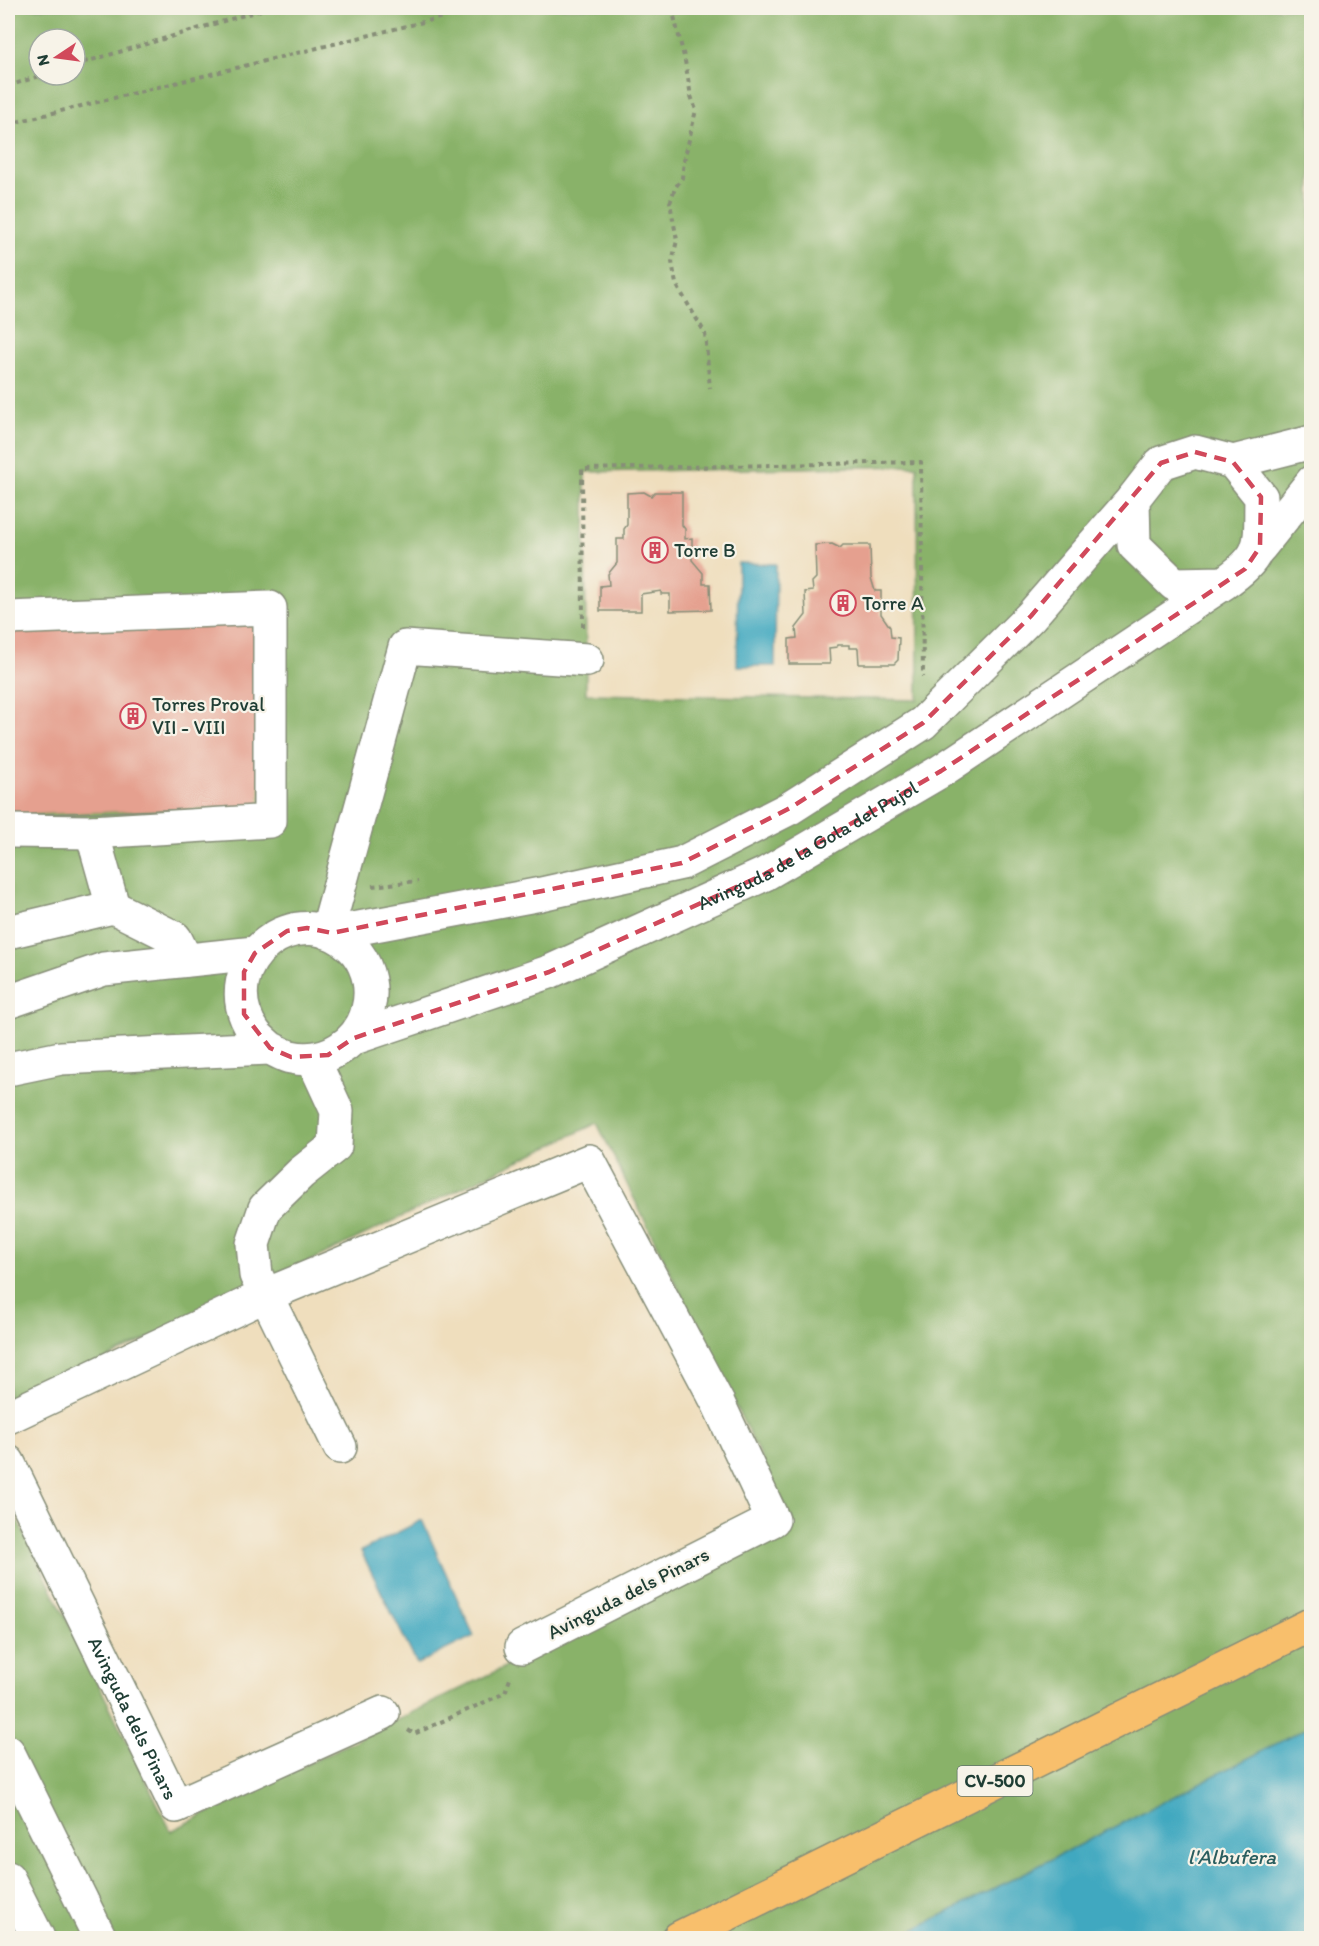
<svg xmlns="http://www.w3.org/2000/svg" width="1319" height="1946" font-family="Itim,sans-serif">
  <style>
    .forest { fill: #89b269; stroke: #54784e; stroke-width: 1.5; fill-rule: evenodd }
    .water { fill: #40a8c0; stroke: #30727a; stroke-width: 1.5 }
    .building { fill: #e5a08f }
    .lines { fill: none; stroke-linecap: round; stroke-linejoin: round }
    .minor-casing { stroke: #878e78; stroke-width: 36 }
    .major-casing { stroke: #878e78; stroke-width: 36 }
    .path { stroke: #878e78; stroke-width: 4; stroke-dasharray: 4.5 4.5; stroke-linecap: butt }
    .minor { stroke: #fff; stroke-width: 33 }
    .major { stroke: #f8bf6c; stroke-width: 33 }
    .marked { fill: none; stroke: #d1495b; stroke-width: 4.5; stroke-dasharray: 12 8; stroke-linejoin: round }
    .labels { text-anchor: middle; stroke-width: 4.5; stroke-linejoin: round; paint-order: stroke }
    .shield { fill: #f7f3e8; stroke: #60746a; stroke-width: 1.5 }
    .shield-label { font-size: 18px; font-weight: bold; fill: #1f3d34 }
    .poi-label { font-size: 20px; fill: #1f3d34; stroke: #f7f3e8; text-anchor: start }
    .street-label { font-size: 20px; fill: #1f3d34; stroke: #f7f3e8 }
    .water-label { font-size: 21px; font-style: italic; fill: #295d5e; stroke: #f7f3e8 }
  </style>
  <rect width="100%" height="100%" fill="#f7f3e8"/>
  <filter id="ink" filterUnits="userSpaceOnUse"><feTurbulence type="fractalNoise" baseFrequency=".0167" numOctaves="2"/><feDisplacementMap in="SourceGraphic" scale="12" xChannelSelector="R" yChannelSelector="G"/><feConvolveMatrix kernelMatrix="1 2 1 2 8 2 1 2 1" color-interpolation-filters="sRGB"/></filter>
  <filter id="wash" filterUnits="userSpaceOnUse"><feTurbulence type="fractalNoise" baseFrequency=".008" numOctaves="4" result="noise"/><feDisplacementMap in="SourceGraphic" scale="24" xChannelSelector="R" yChannelSelector="G"/><feGaussianBlur stdDeviation="1.35" result="paint"/><feColorMatrix in="noise" values="0 0 0 0 0 0 0 0 0 0 0 0 0 0 0 0 0 1.4 0 .05"/><feComposite in="paint" operator="in"/></filter>
  <g filter="url(#wash)">
    <rect width="100%" height="100%" fill="#efdebd"/>
    <!-- forest -->
    <path class="forest" d="M8,8H1311V1726L898,1938H8V1501L171,1831L794,1525L597,1123L8,1406V815L259,807L8,626ZM39,39H75V75H39ZM917,466L918,700L586,694L585,472Z"/>
    <!-- water -->
    <g class="water">
      <path d="M738,563L776,564L775,666H737Z"/>
      <path d="M422,1520L474,1636L417,1664L361,1551Z"/>
      <path d="M1311,1726V1938H898Z"/>
    </g>
    <g id="blocks">
      <!-- building -->
      <g class="building">
        <path d="M644,492L651,496L655,492H682V525L685,529V539L692,538V560L703,573V584H710L711,610L670,611V594H661V591L641,594V611H600V586L609,585L608,574L617,563V539H624V529L627,525V493Z"/>
        <path d="M832,544L840,548L843,545H870L871,578L875,591H881V614L890,627L891,637L899,638L898,660L894,664H859L858,648H849V645H838L837,647L829,648L830,664H789V639L797,638L796,628L806,615L805,592L813,591L812,582L816,578L815,545Z"/>
        <path d="M257,619L260,807L8,815V626Z"/>
      </g>
    </g>
  </g>
  <g filter="url(#ink)">
    <use href="#blocks" fill-opacity="0" stroke="#878e78" stroke-width="1.5"/>
    <g class="lines">
      <!-- minor casing -->
      <g class="minor-casing">
        <g id="minor">
          <path d="M1233,462L1312,442"/>
          <path d="M1260,547L1312,482"/>
          <path d="M8,618L270,608V821L92,832L8,831"/>
          <path d="M92,832L113,907"/>
          <path d="M8,932L113,907L175,938L186,960"/>
          <path d="M327,932L405,647L587,660"/>
          <path d="M332,933L541,894L682,863L790,808L923,723L1031,616L1133,499"/>
          <path d="M8,1002L104,969L255,953"/>
          <path id="s1" d="M354,1038L549,972L765,874L941,771L1224,583C1266,554 1260,544 1261,497L1233,462L1195,452L1161,463L1133,499L1134,545L1174,584L1224,583"/>
          <path d="M313,1059L337,1111L335,1146L301,1173L265,1208L253,1244L256,1275L340,1447"/>
          <path d="M8,1069L61,1058L270,1048C277,1051 284,1056 291,1057C326,1065 360,1043 368,1009C373,990 369,969 357,953C302,889 207,963 254,1032C258,1038 265,1043 270,1048"/>
          <path d="M8,1417L266,1295L589,1161L718,1403L773,1520L522,1647"/>
          <path id="s2" d="M8,1462L176,1806L383,1713"/>
          <path d="M8,1752L100,1938"/>
          <path d="M8,1878L38,1938"/>
        </g>
      </g>
      <!-- major casing -->
      <g class="major-casing">
        <path id="major" d="M679,1938L1312,1624"/>
      </g>
      <!-- path -->
      <g class="path">
        <path d="M672,8L685,61L691,96L696,110L684,161L682,178L675,188L670,203L677,240L672,262L676,284L705,333L710,388"/>
        <path d="M1295,8L1312,19"/>
        <path d="M75,65L268,8"/>
        <path d="M8,86L43,75"/>
        <path d="M8,124L480,8"/>
        <path d="M583,627L582,469L921,462L923,677"/>
        <path d="M372,886L418,881"/>
        <path d="M408,1730L414,1734L505,1693L511,1676"/>
      </g>
      <!-- minor -->
      <use href="#minor" class="minor"/>
      <!-- major -->
      <use href="#major" class="major"/>
    </g>
  </g>
  <!-- marked area -->
  <path class="marked" d="M1195,452L1233,462L1261,497L1260,547L1245,569L941,771L765,874L549,972L354,1038L328,1055L291,1057L270,1048L244,1014V972L255,953L287,931L307,928L332,933L682,863L790,808L923,723L1031,616L1161,463Z"/>
  <!-- icons -->
  <defs>
    <g id="building-ring" transform="scale(1.35)"><circle r="9.5" fill="#f7f3e8" stroke="#d1495b" stroke-width="1.5"/><path d="M-4-6H4V6H1V3H-1V6H-4ZM-2.5-4.3h1.7v1.8h-1.7ZM.8-4.3h1.7v1.8H.8ZM-2.5-1h1.7V.8h-1.7ZM.8-1h1.7V.8H.8Z" fill="#d1495b"/></g>
  </defs>
  <g fill-rule="evenodd">
    <use href="#building-ring" x="655" y="550"/>
    <use href="#building-ring" x="843" y="603"/>
    <use href="#building-ring" x="133" y="716"/>
  </g>
  <g class="labels">
    <!-- shield labels -->
    <rect class="shield" x="957.5" y="1766" width="75" height="30" rx="4.5"/>
    <g class="shield-label">
      <text x="995" y="1787">CV-500</text>
    </g>
    <!-- poi labels -->
    <g class="poi-label">
      <text x="674" y="557">Torre B</text>
      <text x="862" y="610">Torre A</text>
      <text x="152" y="711">Torres Proval<tspan x="152" dy="23">VII - VIII</tspan></text>
    </g>
    <!-- street labels -->
    <g class="street-label">
      <text dy="7" stroke="none"><textPath href="#s1" startOffset="494">Avinguda de la Gola del Pujol</textPath></text>
      <text transform="translate(628 1593) rotate(-27)" y="7">Avinguda dels Pinars</text>
      <text dy="7" stroke="none"><textPath href="#s2" startOffset="285">Avinguda dels Pinars</textPath></text>
    </g>
    <!-- water labels -->
    <g class="water-label">
      <text x="1232" y="1864">l'Albufera</text>
    </g>
  </g>
  <!-- margin -->
  <rect width="1319" height="1946" fill="none" stroke="#f7f3e8" stroke-width="30"/>
  <!-- north arrow -->
  <g transform="translate(57 57) rotate(257)"><circle r="28" fill="#f7f3e8" stroke="#a1aaa0" stroke-width="1.5"/>
  <path d="M0-4.5L10 22L0 15L-10 22Z" fill="#d1495b"/>
  <text y="-9" font-size="16" font-weight="bold" text-anchor="middle" fill="#1f3d34">N</text>
  </g>
</svg>
